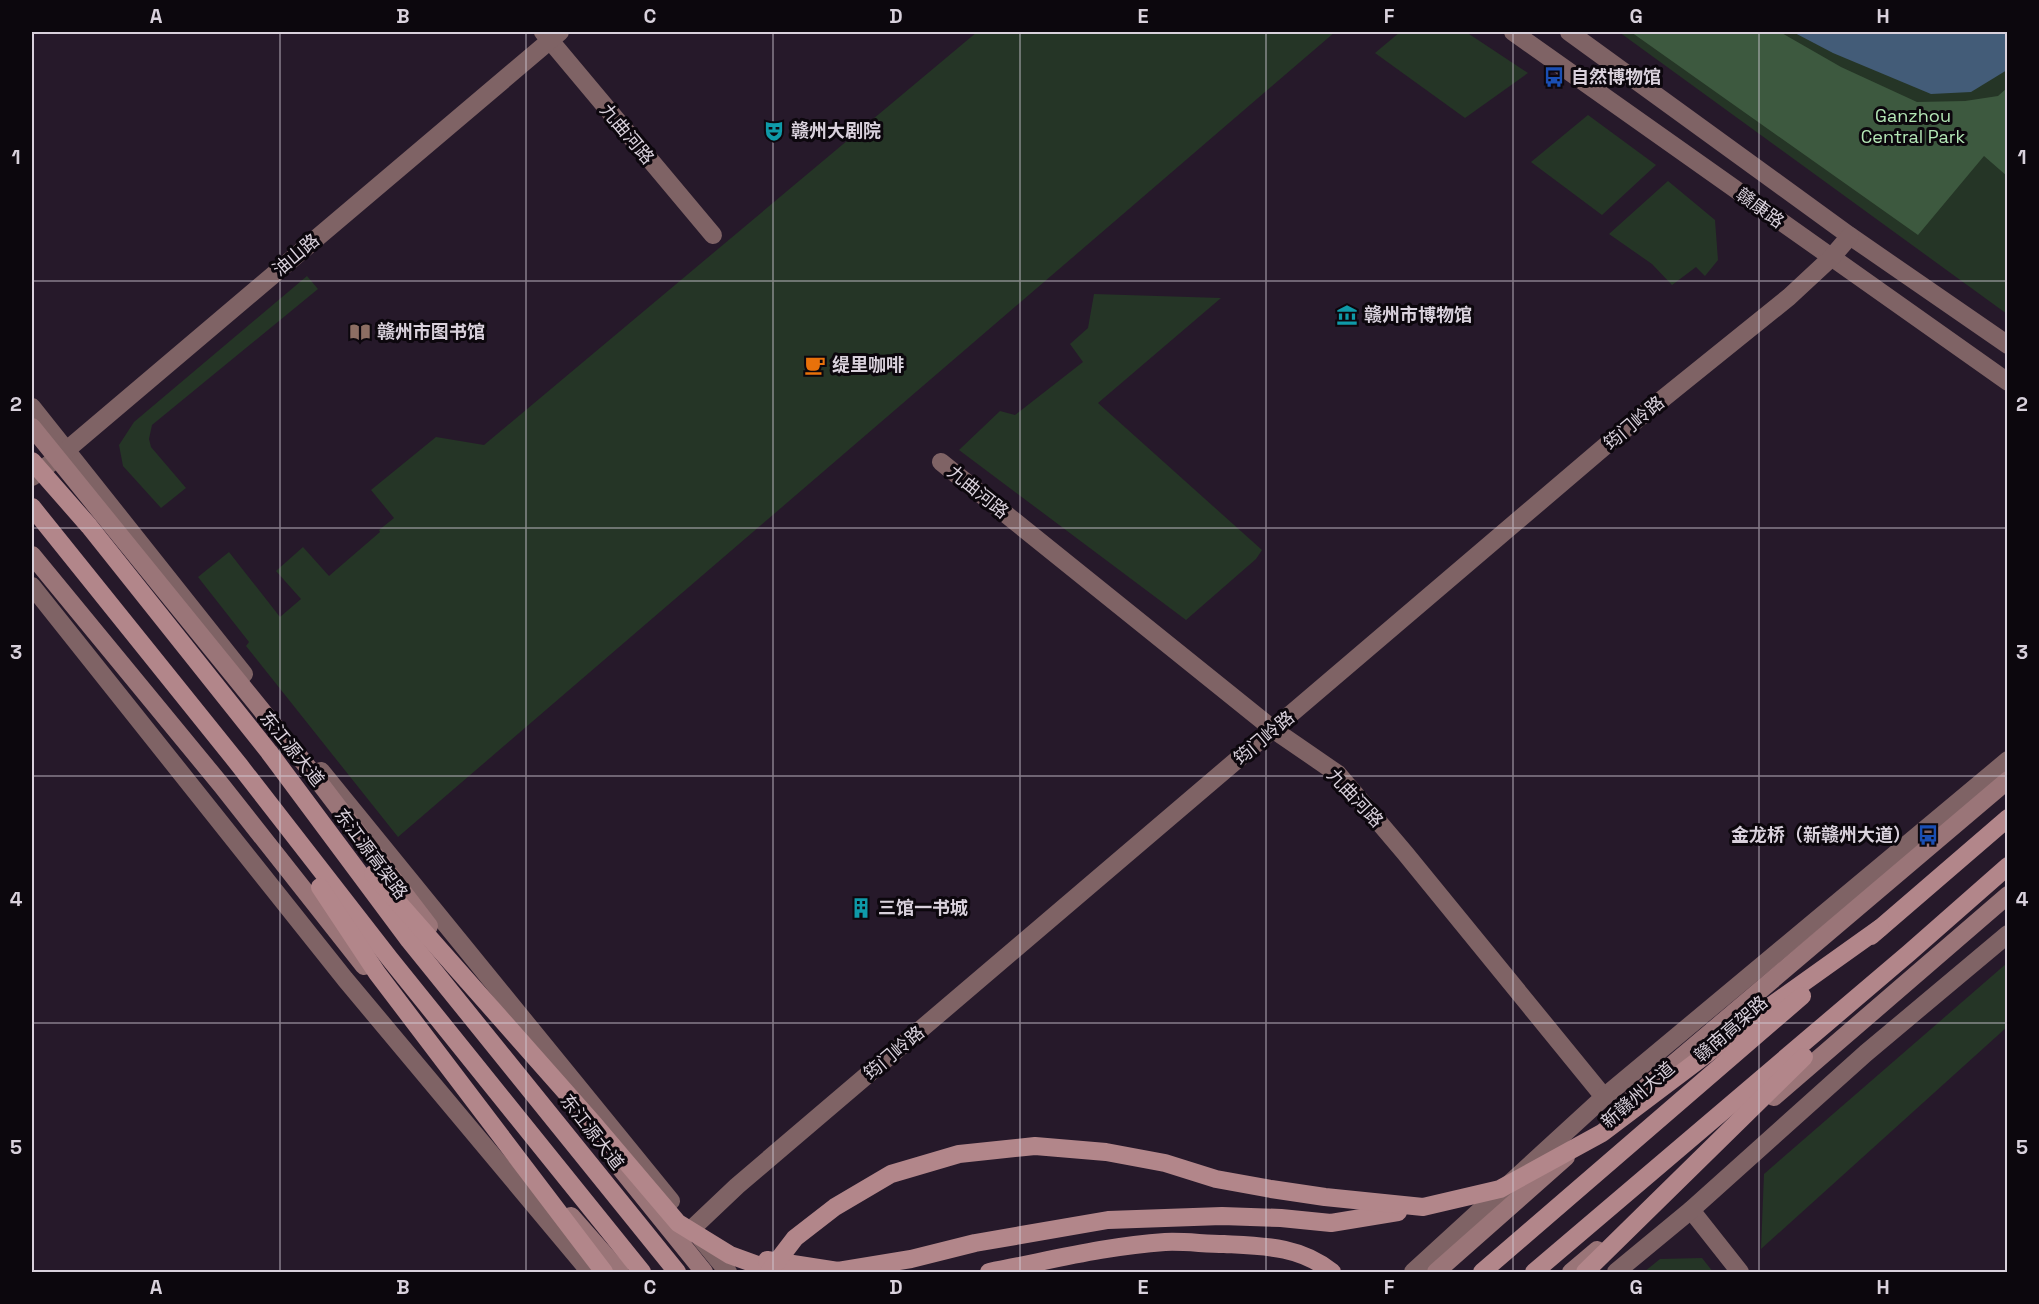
<svg xmlns="http://www.w3.org/2000/svg" width="2039" height="1304" font-family="'Space Grotesk','Noto Sans SC',sans-serif">
  <style>
    .green { fill: #253526 }
    .forest { fill: #3d593f }
    .water { fill: #435c78 }
    .lines { fill: none; stroke-linecap: round; stroke-linejoin: round }
    .secondary { stroke: #7f6365; stroke-width: 18 }
    .primary { stroke: #9a7578; stroke-width: 18 }
    .highway { stroke: #b2868a; stroke-width: 18 }
    .grid { fill: none; stroke: #d9d1dc; stroke-width: 1.5; stroke-opacity: 0.55 }
    .labels { text-anchor: middle; stroke-width: 6; stroke-linejoin: round; paint-order: stroke }
    .poi-label { font-size: 18px; font-weight: bold; fill: #d9d1dc; stroke: #0c070d; text-anchor: start }
    .park-label { font-size: 18px; fill: #b4e7b6; stroke: #0c070d }
    .street-label { font-size: 18px; fill: #d9d1dc; stroke: #0c070d }
    .neatline { fill: none; stroke: #d9d1dc; stroke-width: 2 }
    .grid-label { font-size: 20px; text-anchor: middle; font-weight: bold; fill: #d9d1dc }
  </style>
  <rect width="100%" height="100%" fill="#26192a"/>
  <!-- green -->
  <g class="green">
    <path d="M977,32H1335L398,837L246,646L249,642L198,577L229,552L280,617L301,599L276,571L303,547L329,576L380,532L379,530L394,518L371,490L436,437L484,445Z"/>
    <path d="M1400,32H1466L1528,73L1465,118L1375,53Z"/>
    <path d="M1619,32H2007V314Z"/>
    <path d="M1588,115L1656,165L1602,215L1531,162Z"/>
    <path d="M1668,181L1715,220L1718,260L1705,276L1696,267L1672,285L1652,264L1609,234Z"/>
    <path d="M307,276L318,289L152,425L149,439L151,447L186,488L161,508L123,466L119,445L134,422Z"/>
    <path d="M1094,294L1221,298L1098,403L1262,550L1256,559L1186,620L959,450L1000,411L1015,415L1083,362L1070,344L1088,328Z"/>
    <path d="M2007,963V1027L1761,1249L1764,1174Z"/>
    <path d="M1702,1258L1713,1272H1644L1660,1259Z"/>
  </g>
  <!-- forest -->
  <path class="forest" d="M1631,32H1780L1841,67L1917,102L1965,101L1998,96L2007,88V176L1984,156L1918,235Z"/>
  <!-- water -->
  <path class="water" d="M1793,32H2007V70L1971,92L1931,94L1833,53Z"/>
  <g class="lines">
    <!-- secondary -->
    <g class="secondary">
      <path d="M543,32L713,235"/>
      <path d="M1513,32L2008,382"/>
      <path d="M1569,32L1850,236L2008,345"/>
      <path d="M32,407L244,674"/>
      <path d="M941,462L1274,730L1338,774L1405,853L1604,1097"/>
      <path d="M32,477L56,459L560,32"/>
      <path d="M32,586L345,979L590,1272"/>
      <path d="M321,771L671,1201"/>
      <path d="M1691,1210L1740,1272"/>
      <path d="M701,1239L728,1272"/>
      <path d="M680,1240L737,1186L1624,430L1789,297L1831,258L1850,236"/>
      <path d="M1413,1272L1604,1097L2008,760"/>
      <path d="M1616,1272L1691,1210L1866,1053L2008,934"/>
    </g>
    <!-- primary -->
    <g class="primary">
      <path d="M32,427L306,765L429,926"/>
      <path d="M32,555L222,786L364,966"/>
      <path d="M1774,1097L2008,895"/>
      <path d="M1620,1109L2008,780"/>
      <path d="M617,1164L704,1272"/>
      <path d="M571,1216L620,1272"/>
      <path d="M1436,1272L1566,1157"/>
      <path d="M1571,1272L1597,1250"/>
    </g>
    <!-- highway -->
    <g class="highway">
      <path d="M32,461L89,526L269,752L409,940L677,1272"/>
      <path d="M32,507L240,766L390,959L642,1272"/>
      <path d="M373,874L593,1123L678,1223L730,1255L777,1272"/>
      <path d="M320,887L377,973L604,1272"/>
      <path d="M1871,936L2008,818"/>
      <path d="M767,1260L838,1271L911,1259L975,1243L1108,1220L1222,1216L1281,1218L1331,1223L1398,1212"/>
      <path d="M769,1272L795,1238L835,1207L891,1174L959,1154L1035,1146L1106,1152L1165,1163L1216,1179L1271,1189L1325,1197L1423,1207L1500,1189L1602,1133L1765,1010L1880,928"/>
      <path d="M989,1272C1048,1261 1105,1246 1165,1242C1184,1241 1205,1244 1224,1244C1264,1246 1300,1246 1332,1272"/>
      <path d="M1482,1272L1802,996"/>
      <path d="M1534,1272L1909,953L2008,866"/>
      <path d="M1585,1272L1804,1057"/>
    </g>
  </g>
  <!-- grid -->
  <path class="grid" d="M280,32V1272M526,32V1272M773,32V1272M1020,32V1272M1266,32V1272M1513,32V1272M1759,32V1272M32,281H2008M32,528H2008M32,776H2008M32,1023H2008"/>
  <!-- icons -->
  <defs>
    <g id="bus-bare" transform="scale(1.62)"><path d="M-5-6H5V4H4V6H2V4H-2V6H-4V4H-5ZM-3.5-4V0h7V-4ZM-3.5 1.2v1.5H-2V1.2ZM2 1.2v1.5H3.5V1.2Z" fill="#1a4fb4" stroke="#0c070d" stroke-width="2.5" paint-order="stroke"/></g>
    <g id="theatre-bare" transform="scale(1.62)"><path d="M-5-5.5Q0-4 5-5.5V0Q5 5 0 6Q-5 5-5 0ZM-3.3-2.5H-1v1.5H-3.3ZM1-2.5H3.3v1.5H1ZM-2.8 1Q0 5.5 2.8 1Z" fill="#0f9aa8" stroke="#0c070d" stroke-width="2.5" paint-order="stroke"/></g>
    <g id="museum-bare" transform="scale(1.62)"><path d="M0-6L6-3V-2H-6V-3ZM-5-1h2V3h-2ZM-1-1h2V3h-2ZM3-1h2V3H3ZM-6 4H6V6H-6Z" fill="#0f9aa8" stroke="#0c070d" stroke-width="2.5" paint-order="stroke"/></g>
    <g id="library-bare" transform="scale(1.62)"><path d="M-6-4Q-3-5.5-.7-3.5V5Q-3 3-6 4ZM6-4Q3-5.5 .7-3.5V5Q3 3 6 4Z" fill="#8d6e63" stroke="#0c070d" stroke-width="2.5" paint-order="stroke"/></g>
    <g id="cafe-bare" transform="scale(1.62)"><path d="M-5.5-4.5H6V0H3Q3 3.5 0 3.5H-2.5Q-5.5 3.5-5.5 0ZM3-3.2v2h1.7v-2ZM-6 4.5H4V6H-6Z" fill="#e8710a" stroke="#0c070d" stroke-width="2.5" paint-order="stroke"/></g>
    <g id="building-bare" transform="scale(1.62)"><path d="M-4-6H4V6H1V3H-1V6H-4ZM-2.5-4.3h1.7v1.8h-1.7ZM.8-4.3h1.7v1.8H.8ZM-2.5-1h1.7V.8h-1.7ZM.8-1h1.7V.8H.8Z" fill="#0f9aa8" stroke="#0c070d" stroke-width="2.5" paint-order="stroke"/></g>
  </defs>
  <g fill-rule="evenodd">
    <use href="#bus-bare" x="1554" y="77"/>
    <use href="#theatre-bare" x="774" y="131"/>
    <use href="#museum-bare" x="1347" y="315"/>
    <use href="#library-bare" x="360" y="332"/>
    <use href="#cafe-bare" x="815" y="365"/>
    <use href="#bus-bare" x="1928" y="835"/>
    <use href="#building-bare" x="861" y="908"/>
  </g>
  <g class="labels">
    <!-- poi labels -->
    <g class="poi-label">
      <text x="1571" y="83">自然博物馆</text>
      <text x="791" y="137">赣州大剧院</text>
      <text x="1364" y="321">赣州市博物馆</text>
      <text x="377" y="338">赣州市图书馆</text>
      <text x="832" y="371">缇里咖啡</text>
      <text x="1911" y="841" text-anchor="end">金龙桥（新赣州大道）</text>
      <text x="878" y="914">三馆一书城</text>
    </g>
    <!-- park labels -->
    <g class="park-label">
      <text x="1913" y="122">Ganzhou<tspan x="1913" dy="21">Central Park</tspan></text>
    </g>
    <!-- street labels -->
    <g class="street-label">
      <text transform="translate(627 134) rotate(50)" y="6">九曲河路</text>
      <text transform="translate(1760 208) rotate(36)" y="6">赣康路</text>
      <text transform="translate(296 255) rotate(-40)" y="6">油山路</text>
      <text transform="translate(1634 423) rotate(-40)" y="6">筠门岭路</text>
      <text transform="translate(978 492) rotate(39)" y="6">九曲河路</text>
      <text transform="translate(1264 738) rotate(-40)" y="6">筠门岭路</text>
      <text transform="translate(292 749) rotate(51)" y="6">东江源大道</text>
      <text transform="translate(1355 798) rotate(47)" y="6">九曲河路</text>
      <text transform="translate(371 854) rotate(53)" y="6">东江源高架路</text>
      <text transform="translate(1731 1029) rotate(-41)" y="6">赣南高架路</text>
      <text transform="translate(894 1053) rotate(-40)" y="6">筠门岭路</text>
      <text transform="translate(1638 1095) rotate(-41)" y="6">新赣州大道</text>
      <text transform="translate(592 1132) rotate(52)" y="6">东江源大道</text>
    </g>
  </g>
  <!-- border -->
  <rect width="2039" height="1304" fill="none" stroke="#0c070d" stroke-width="66"/>
  <rect x="33" y="33" width="1973" height="1238" class="neatline"/>
  <g class="grid-label">
    <text x="156" y="23">A</text>
    <text x="403" y="23">B</text>
    <text x="650" y="23">C</text>
    <text x="896" y="23">D</text>
    <text x="1143" y="23">E</text>
    <text x="1389" y="23">F</text>
    <text x="1636" y="23">G</text>
    <text x="1883" y="23">H</text>
    <text x="16" y="164">1</text>
    <text x="2022" y="164">1</text>
    <text x="16" y="411">2</text>
    <text x="2022" y="411">2</text>
    <text x="16" y="659">3</text>
    <text x="2022" y="659">3</text>
    <text x="16" y="906">4</text>
    <text x="2022" y="906">4</text>
    <text x="16" y="1154">5</text>
    <text x="2022" y="1154">5</text>
    <text x="156" y="1294">A</text>
    <text x="403" y="1294">B</text>
    <text x="650" y="1294">C</text>
    <text x="896" y="1294">D</text>
    <text x="1143" y="1294">E</text>
    <text x="1389" y="1294">F</text>
    <text x="1636" y="1294">G</text>
    <text x="1883" y="1294">H</text>
  </g>
</svg>
